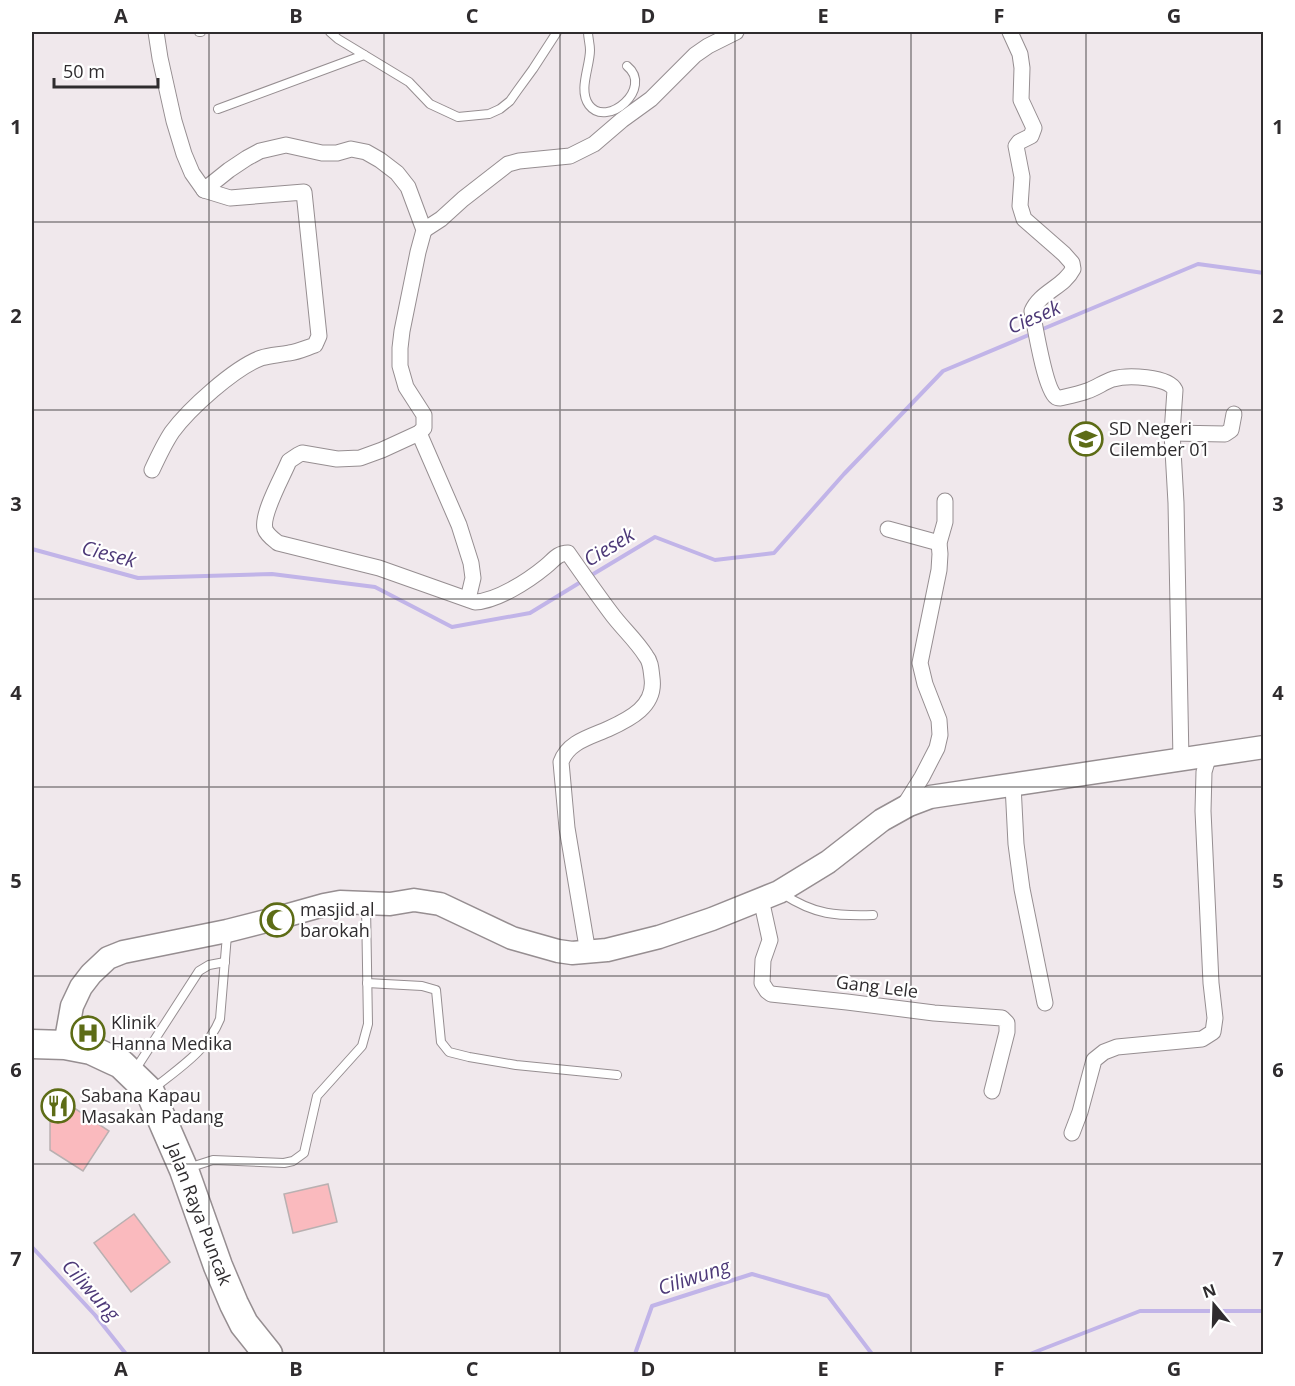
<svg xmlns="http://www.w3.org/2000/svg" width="1295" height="1386" font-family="'Open Sans',sans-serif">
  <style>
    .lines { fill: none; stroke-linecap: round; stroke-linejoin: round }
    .stream { stroke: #c1b4e8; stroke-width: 4 }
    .building { fill: #fababe; stroke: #b9b0b1; stroke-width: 1.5 }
    .lane-casing { stroke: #968e91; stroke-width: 10 }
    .street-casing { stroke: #968e91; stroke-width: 17 }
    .secondary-casing { stroke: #968e91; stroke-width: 25 }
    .highway-casing { stroke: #968e91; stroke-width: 31 }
    .lane { stroke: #fff; stroke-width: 8 }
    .street { stroke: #fff; stroke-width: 15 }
    .secondary { stroke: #fff; stroke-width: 22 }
    .highway { stroke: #fff; stroke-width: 28 }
    .grid { fill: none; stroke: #2f2c2e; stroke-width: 1.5; stroke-opacity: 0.55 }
    .labels { text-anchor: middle; stroke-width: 4.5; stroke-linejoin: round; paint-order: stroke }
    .poi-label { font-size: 18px; fill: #2f2c2e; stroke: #fff; text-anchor: start }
    .street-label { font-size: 18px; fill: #2f2c2e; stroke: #fff }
    .water-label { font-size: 20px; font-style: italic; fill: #4d3978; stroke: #fff }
    .neatline { fill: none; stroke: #2f2c2e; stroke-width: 2 }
    .grid-label { font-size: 20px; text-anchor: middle; font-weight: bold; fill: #2f2c2e }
  </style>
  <rect width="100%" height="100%" fill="#f0e8ec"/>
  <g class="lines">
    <!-- stream -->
    <g class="stream">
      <path d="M1038,331L1198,264L1264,273"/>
      <path d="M32,549L138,578L272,574L375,587L452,627L530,613L584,580"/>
      <path d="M590,576L655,537L715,560L774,553L844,474L943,371L1031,334"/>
      <path d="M32,1247L95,1315L126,1354"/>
      <path d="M635,1354L652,1306L752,1274L828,1296L872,1354"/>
      <path d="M1030,1354L1140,1311H1264"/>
    </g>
  </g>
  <!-- building -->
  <g class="building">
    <path d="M50,1092L109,1131L83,1171L50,1150Z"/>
    <path d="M328,1184L337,1222L293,1233L284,1194Z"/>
    <path d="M134,1214L170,1262L131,1292L94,1243Z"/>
  </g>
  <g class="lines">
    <!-- lane casing -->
    <g class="lane-casing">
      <g id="lane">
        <path d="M199,32H201"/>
        <path d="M330,32L338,39L409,82L430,104L458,117L489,114L500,109L510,101L517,91L533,69L557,32"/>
        <path d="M588,32C588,38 590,44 590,50C590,67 578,90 589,105C607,129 654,88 627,66"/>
        <path d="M218,109L364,55"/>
        <path d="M783,894C815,915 836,916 873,915"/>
        <path d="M367,983L422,986L436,990L441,1042L449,1052L469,1057L516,1065L617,1075"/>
        <path d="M135,1070L199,971L209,965L225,962"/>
        <path d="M153,1089C179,1068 207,1051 220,1019L227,935"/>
        <path d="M188,1168L213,1160L284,1163L293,1161L304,1153L317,1096L362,1046L368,1024L366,906"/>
      </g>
    </g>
    <!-- street casing -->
    <g class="street-casing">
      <g id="street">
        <path d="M156,32L160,58L174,121L184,154L192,173L204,190L229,170L247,158L260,151L286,145L322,153H337L351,149L366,152L380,160L397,173L408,187L424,230L418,252L402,331L400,348V366L406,387L424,415V428L419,433L382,450L360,458L337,459L302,453L298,455L289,461C283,476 261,514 265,529C267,535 273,539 278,543L379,568L475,602C497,601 528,581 545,567C553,561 557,553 568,553C582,573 596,593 611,613C622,628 636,640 646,656C651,662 651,670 652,678C656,706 630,719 608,729C590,737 568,742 561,762L567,828L588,953"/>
        <path d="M1010,32L1020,54L1022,68L1021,100L1034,128L1031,136L1019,142L1016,146L1022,177L1020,206L1024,219L1064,254L1072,263L1073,269C1064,287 1040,292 1032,311C1035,326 1045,389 1056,397C1057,398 1059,398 1060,398C1069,396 1079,394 1087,391C1096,388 1104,382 1113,379C1127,375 1168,376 1175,390L1172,433L1176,503L1181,760"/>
        <path d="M424,230L441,219L463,199L508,164L519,161L570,156L594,144L622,120L651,99L695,55L708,46L736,32"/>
        <path d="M419,433L459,525L471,563L473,578L468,599"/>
        <path d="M1172,433L1225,434L1231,430L1234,414"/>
        <path d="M152,470C158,457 164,444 172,432C189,409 234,368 261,358C270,355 279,355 289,353C298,352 306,348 315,345L319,336L304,192L230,198L204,190"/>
        <path d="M888,529L939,543"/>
        <path d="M1013,785L1016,844L1022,889L1045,1003"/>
        <path d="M902,809L922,777L937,748L940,735L939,720L925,684L920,663L939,570L940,554L939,543L945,522V501"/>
        <path d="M761,899L770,940L763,960L762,983L767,991L771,994L847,1002L934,1013L1002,1018L1007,1023V1032L992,1091"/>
        <path d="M1072,1133L1080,1112L1094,1060L1104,1052L1117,1047L1202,1039L1213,1032L1215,1018L1211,983L1203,811L1204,772L1209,755"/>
      </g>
    </g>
    <!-- secondary casing -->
    <g class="secondary-casing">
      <path id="secondary" d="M65,1045L72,1006L81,987L91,974L108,958L123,952L227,931L274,919L324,905L340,902L390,904L414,900L440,904L512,938L558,951L572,953L607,950L659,937L712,919L779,892L828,862L882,820L909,805L930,797L1264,747"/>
    </g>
    <!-- highway casing -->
    <g class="highway-casing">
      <path id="highway" d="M32,1044L65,1045L91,1050L108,1058L121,1064L150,1092L184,1170L218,1266L234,1304L244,1324L268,1354"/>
    </g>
    <!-- lane -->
    <use href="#lane" class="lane"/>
    <!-- street -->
    <use href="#street" class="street"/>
    <!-- secondary -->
    <use href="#secondary" class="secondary"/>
    <!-- highway -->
    <use href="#highway" class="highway"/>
  </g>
  <!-- grid -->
  <path class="grid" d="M209,32V1354M384,32V1354M560,32V1354M735,32V1354M911,32V1354M1086,32V1354M32,222H1264M32,410H1264M32,599H1264M32,787H1264M32,976H1264M32,1164H1264"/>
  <!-- icons -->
  <defs>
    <g id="school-ring" transform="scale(1.725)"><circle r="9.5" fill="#fff" stroke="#5d6c16" stroke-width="1.5"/><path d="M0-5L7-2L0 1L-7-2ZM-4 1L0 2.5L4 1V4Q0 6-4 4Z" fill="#5d6c16"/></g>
    <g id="mosque-ring" transform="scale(1.725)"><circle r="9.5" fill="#fff" stroke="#5d6c16" stroke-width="1.5"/><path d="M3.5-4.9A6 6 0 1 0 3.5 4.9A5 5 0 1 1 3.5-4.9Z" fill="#5d6c16"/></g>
    <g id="hospital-ring" transform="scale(1.725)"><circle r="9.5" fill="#fff" stroke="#5d6c16" stroke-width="1.5"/><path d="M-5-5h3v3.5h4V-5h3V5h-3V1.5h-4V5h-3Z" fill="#5d6c16"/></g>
    <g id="restaurant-ring" transform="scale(1.725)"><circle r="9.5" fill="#fff" stroke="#5d6c16" stroke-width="1.5"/><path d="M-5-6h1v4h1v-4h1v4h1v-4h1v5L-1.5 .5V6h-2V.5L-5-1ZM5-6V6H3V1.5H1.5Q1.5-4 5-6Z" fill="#5d6c16"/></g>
  </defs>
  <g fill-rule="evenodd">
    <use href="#school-ring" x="1086" y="439"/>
    <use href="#mosque-ring" x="277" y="920"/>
    <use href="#hospital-ring" x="88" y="1033"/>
    <use href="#restaurant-ring" x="58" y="1106"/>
  </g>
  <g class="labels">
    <!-- poi labels -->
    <g class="poi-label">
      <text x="1109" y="435">SD Negeri<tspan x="1109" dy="21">Cilember 01</tspan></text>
      <text x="300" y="916">masjid al<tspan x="300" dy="21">barokah</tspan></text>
      <text x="111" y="1029">Klinik<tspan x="111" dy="21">Hanna Medika</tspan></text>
      <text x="81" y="1102">Sabana Kapau<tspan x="81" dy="21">Masakan Padang</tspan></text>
    </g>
    <!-- street labels -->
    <g class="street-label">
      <text transform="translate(877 987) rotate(7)" y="6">Gang Lele</text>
      <text transform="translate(199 1214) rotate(69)" y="6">Jalan Raya Puncak</text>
    </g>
    <!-- water labels -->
    <g class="water-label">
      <text transform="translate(1034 317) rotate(-23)" y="7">Ciesek</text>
      <text transform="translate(609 547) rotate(-31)" y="7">Ciesek</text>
      <text transform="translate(109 554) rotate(15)" y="7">Ciesek</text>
      <text transform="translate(694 1277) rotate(-18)" y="7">Ciliwung</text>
      <text transform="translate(91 1290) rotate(48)" y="7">Ciliwung</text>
    </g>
  </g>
  <!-- border -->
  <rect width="1295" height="1386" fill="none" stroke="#ffffff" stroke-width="66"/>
  <!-- north arrow -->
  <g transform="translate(1214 1305) rotate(341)" stroke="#ffffff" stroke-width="4.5" paint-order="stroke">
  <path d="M0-4.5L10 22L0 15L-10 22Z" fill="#2f2c2e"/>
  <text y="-9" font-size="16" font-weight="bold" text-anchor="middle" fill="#2f2c2e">N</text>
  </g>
  <!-- scale -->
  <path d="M54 78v9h104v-9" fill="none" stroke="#2f2c2e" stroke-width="3"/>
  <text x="63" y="78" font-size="18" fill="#2f2c2e" stroke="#ffffff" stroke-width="4.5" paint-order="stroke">50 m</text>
  <rect x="33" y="33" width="1229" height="1320" class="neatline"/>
  <g class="grid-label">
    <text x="121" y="23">A</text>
    <text x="296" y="23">B</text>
    <text x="472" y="23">C</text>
    <text x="648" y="23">D</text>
    <text x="823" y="23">E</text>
    <text x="999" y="23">F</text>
    <text x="1174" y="23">G</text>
    <text x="16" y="134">1</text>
    <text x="1278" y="134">1</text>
    <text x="16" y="323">2</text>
    <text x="1278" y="323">2</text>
    <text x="16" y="511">3</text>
    <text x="1278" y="511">3</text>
    <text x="16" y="700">4</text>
    <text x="1278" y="700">4</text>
    <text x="16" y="888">5</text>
    <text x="1278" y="888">5</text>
    <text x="16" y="1077">6</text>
    <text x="1278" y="1077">6</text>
    <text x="16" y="1266">7</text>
    <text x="1278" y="1266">7</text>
    <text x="121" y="1376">A</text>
    <text x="296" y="1376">B</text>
    <text x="472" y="1376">C</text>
    <text x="648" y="1376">D</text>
    <text x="823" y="1376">E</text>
    <text x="999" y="1376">F</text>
    <text x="1174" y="1376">G</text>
  </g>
</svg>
